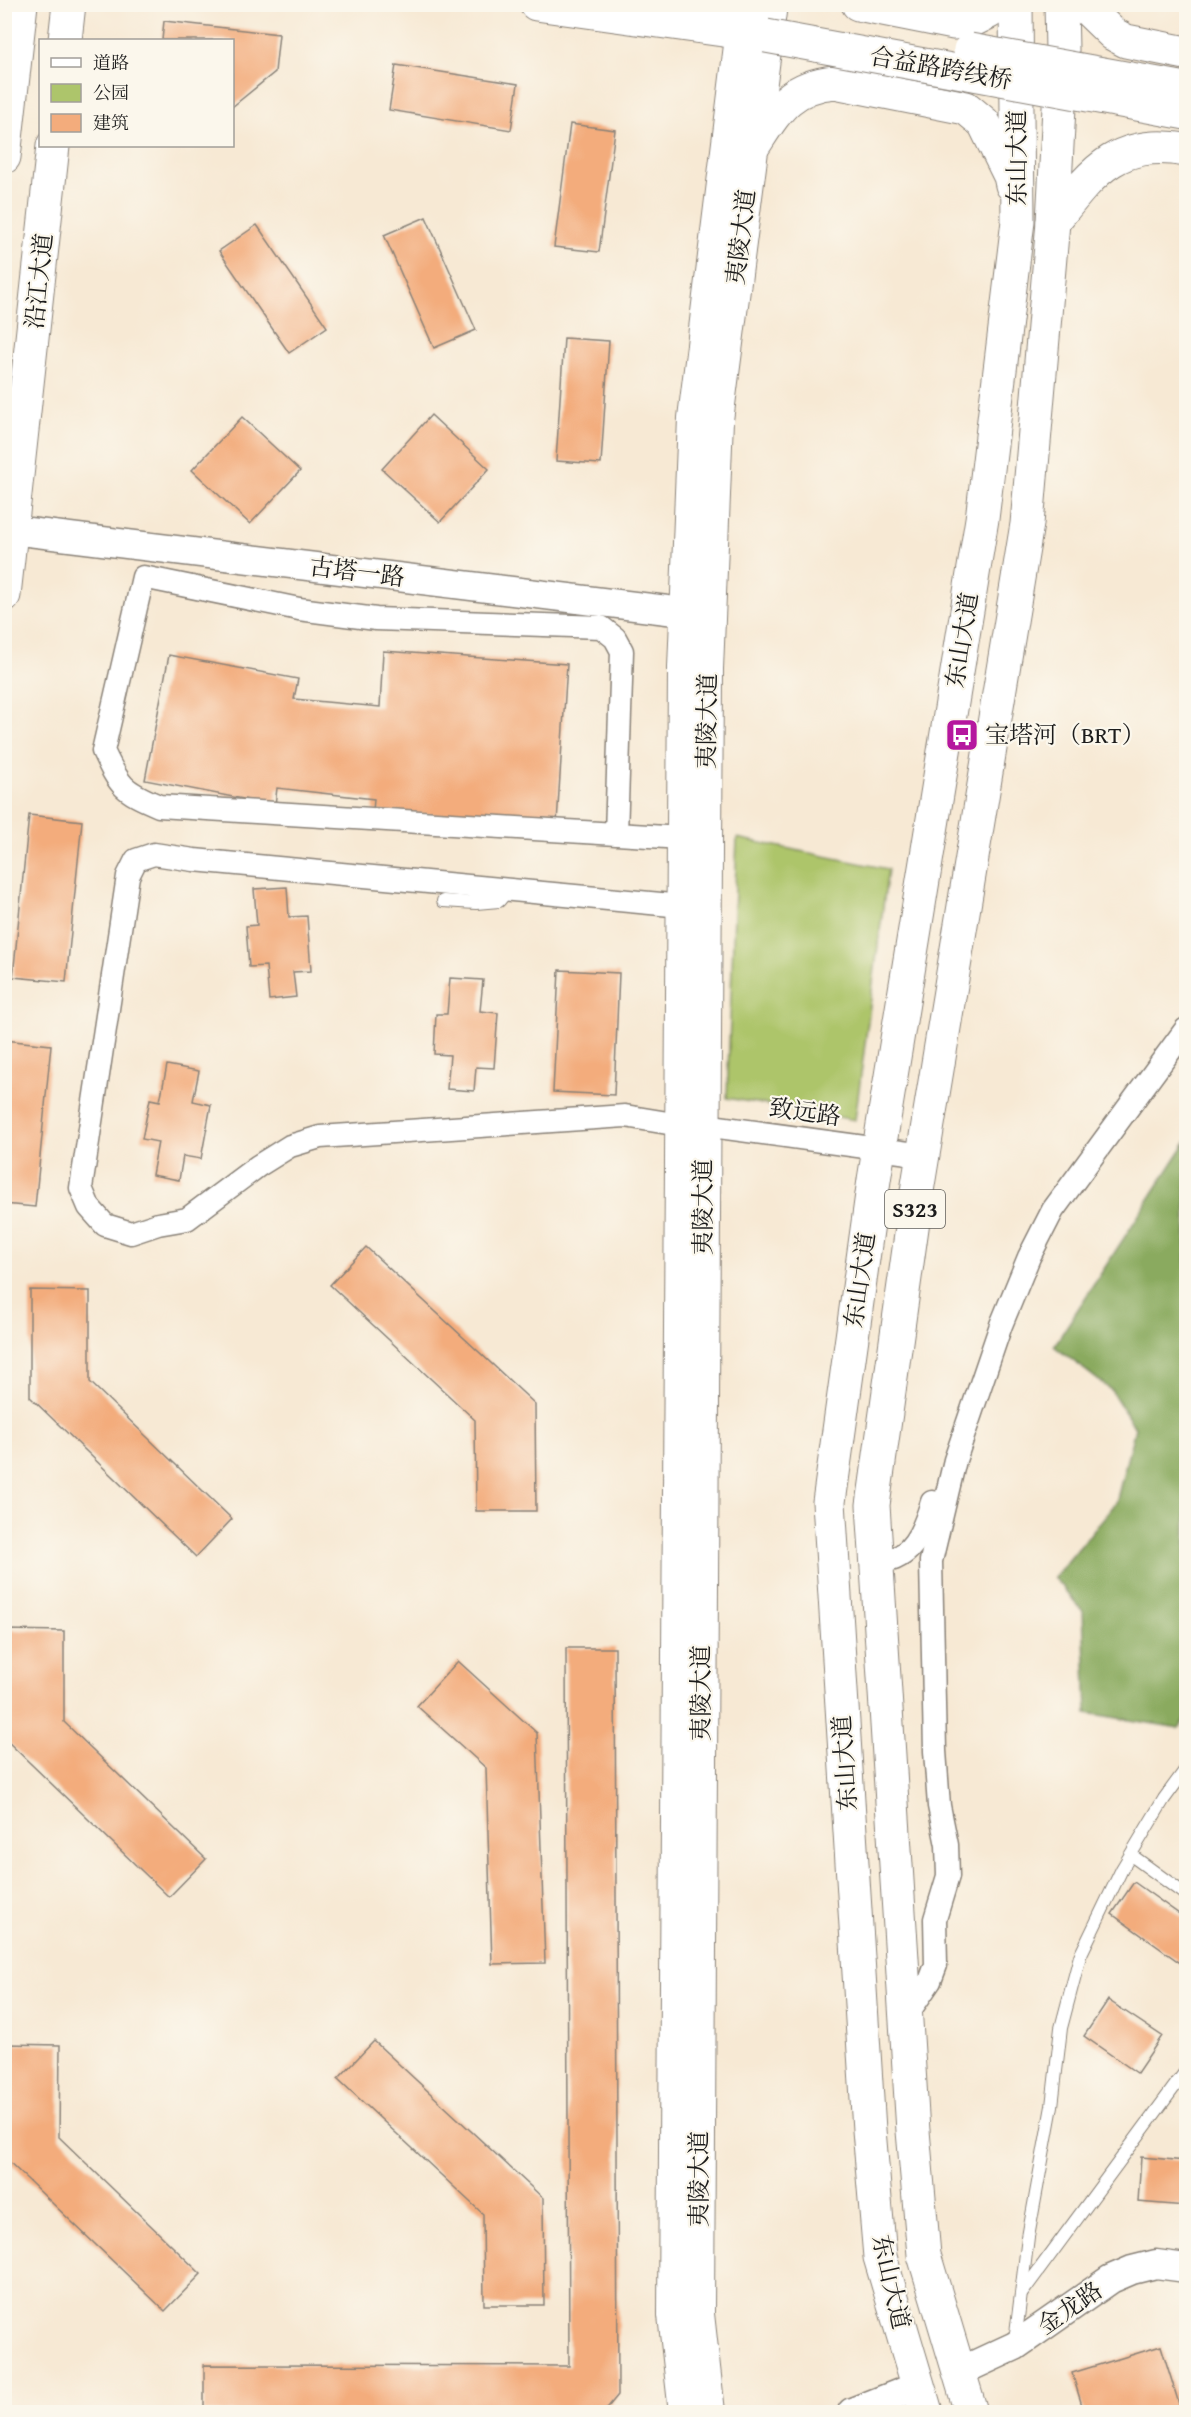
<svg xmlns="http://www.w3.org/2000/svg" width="1191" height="2417" font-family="'Gentium Book Plus','Noto Serif SC',serif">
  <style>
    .green { fill: #adc56b; stroke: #647044; stroke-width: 1.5 }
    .forest { fill: #8aaa5f; stroke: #53633e; stroke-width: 1.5 }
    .building { fill: #f3ac7c }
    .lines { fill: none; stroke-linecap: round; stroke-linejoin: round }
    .service-casing { stroke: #8a8278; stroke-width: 14 }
    .minor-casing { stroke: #8a8278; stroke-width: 25 }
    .tertiary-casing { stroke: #8a8278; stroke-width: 31 }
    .secondary-casing { stroke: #8a8278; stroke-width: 34 }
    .primary-casing { stroke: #8a8278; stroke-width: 35 }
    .service { stroke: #fff; stroke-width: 12 }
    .minor { stroke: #fff; stroke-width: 22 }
    .tertiary { stroke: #fff; stroke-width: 28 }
    .secondary { stroke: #fff; stroke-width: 32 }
    .primary { stroke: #fff; stroke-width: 33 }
    .primary-bridge-casing { stroke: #8a8278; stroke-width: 35; stroke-linecap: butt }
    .primary-bridge { stroke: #fff; stroke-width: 33 }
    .labels { text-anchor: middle; stroke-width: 4.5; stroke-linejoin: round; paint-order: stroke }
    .shield { fill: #fbf7ec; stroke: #5f5e5a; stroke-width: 1.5 }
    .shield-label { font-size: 22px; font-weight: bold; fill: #1c1c1c }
    .street-label { font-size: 24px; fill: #1c1c1c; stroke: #fbf7ec }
    .poi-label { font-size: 24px; fill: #1c1c1c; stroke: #fbf7ec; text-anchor: start }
  </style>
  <rect width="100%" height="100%" fill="#fbf7ec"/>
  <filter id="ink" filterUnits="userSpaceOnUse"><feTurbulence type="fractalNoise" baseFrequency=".0167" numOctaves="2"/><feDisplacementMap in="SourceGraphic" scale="12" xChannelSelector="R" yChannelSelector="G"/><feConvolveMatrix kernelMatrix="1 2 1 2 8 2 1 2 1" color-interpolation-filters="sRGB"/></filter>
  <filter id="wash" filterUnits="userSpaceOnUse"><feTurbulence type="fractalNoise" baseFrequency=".008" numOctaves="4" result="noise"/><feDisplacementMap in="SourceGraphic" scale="24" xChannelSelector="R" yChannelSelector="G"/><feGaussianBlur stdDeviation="1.35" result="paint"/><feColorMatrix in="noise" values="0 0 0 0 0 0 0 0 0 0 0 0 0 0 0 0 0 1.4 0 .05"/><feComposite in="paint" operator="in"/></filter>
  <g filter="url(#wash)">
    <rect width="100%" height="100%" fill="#f7e9d4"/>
    <!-- green -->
    <path class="green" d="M737,838L888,869L855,1120L727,1098Z"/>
    <!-- forest -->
    <path class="forest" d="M1186,1142V1719L1179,1728L1087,1713L1083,1611L1054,1578L1116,1503L1135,1428L1111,1390L1054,1346Z"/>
    <g id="blocks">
      <!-- building -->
      <g class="building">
        <path d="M164,21L279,34L275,72L232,107V40H162Z"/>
        <path d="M396,65L518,84L511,130L389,110Z"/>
        <path d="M570,124L615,130L599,252L554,247Z"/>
        <path d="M426,217L476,330L434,348L384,235Z"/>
        <path d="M257,225L327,327L289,353L219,251Z"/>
        <path d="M564,338L609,341L601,464L556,461Z"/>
        <path d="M431,415L489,469L440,522L382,469Z"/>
        <path d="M242,417L300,471L250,524L192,470Z"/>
        <path d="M383,651L567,664L557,823L373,811L374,799L277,788L275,805L145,780L169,655L298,679L294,699L380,707Z"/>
        <path d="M29,815L82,821L66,982L13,977Z"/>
        <path d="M287,887L289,917L307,916L311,971L293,972L296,997L269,1000L266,966L249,967L246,926L257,925L254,889Z"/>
        <path d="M559,970L619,973L614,1095L553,1092Z"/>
        <path d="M450,978L483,980L480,1011L498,1013L494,1068L476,1067L474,1091L447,1089L450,1055L434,1054L436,1014H447Z"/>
        <path d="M4,1040L51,1045L35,1207L4,1204Z"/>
        <path d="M167,1065L199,1071L193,1101L211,1105L201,1159L183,1156L179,1180L152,1175L158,1142L142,1139L150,1099L160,1101Z"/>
        <path d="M366,1247L535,1404L536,1511H476L475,1420L330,1285Z"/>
        <path d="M30,1290L90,1291V1382L232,1519L196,1557L30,1397Z"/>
        <path d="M4,1630L64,1631V1722L206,1859L169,1897L4,1738Z"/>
        <path d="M566,1648H615L618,2395L604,2412H204V2365L569,2366Z"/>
        <path d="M458,1661L537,1733L545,1963L492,1964L486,1768L417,1706Z"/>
        <path d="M1134,1882L1186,1919V1967L1112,1914Z"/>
        <path d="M1108,2000L1162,2036L1137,2073L1084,2036Z"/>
        <path d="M374,2041L543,2198L544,2305H484L483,2214L338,2079Z"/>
        <path d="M4,2044L60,2045L59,2137L201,2274L165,2311L4,2157Z"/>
        <path d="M1141,2157L1186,2161V2206L1138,2202Z"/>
        <path d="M1161,2346L1180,2407L1163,2412H1084L1072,2373Z"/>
      </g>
    </g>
  </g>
  <g filter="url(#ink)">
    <use href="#blocks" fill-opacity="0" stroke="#8a8278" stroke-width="1.5"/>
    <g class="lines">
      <!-- service casing -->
      <g class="service-casing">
        <g id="service">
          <path d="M443,901L476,903L499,901L509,889"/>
          <path d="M1131,1855L1186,1895"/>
          <path d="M1022,2293L1186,2071"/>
          <path d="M1015,2342L1028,2237L1052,2106L1061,2028L1080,1956L1122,1869L1164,1799L1186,1769"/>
        </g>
      </g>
      <!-- minor casing -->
      <g class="minor-casing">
        <g id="minor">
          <path d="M616,834L622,651L615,638L601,627L376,619L299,609L143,577L103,751C120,787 123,791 159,806L682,838"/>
          <path d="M682,906L194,860L154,854L136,860L128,876L81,1188L89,1207L105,1225L131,1233L158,1224L187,1219L258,1166L290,1146L320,1137L625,1116L680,1125H704L923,1155"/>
          <path d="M877,1562C883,1561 891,1561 896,1558C917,1549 926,1522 932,1502"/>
          <path d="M906,2016L930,1981L936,1965L935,1919L948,1876L947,1845L939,1806L935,1751L931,1561L955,1460L1001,1325L1029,1257L1053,1210L1186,1029"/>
        </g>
      </g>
      <!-- tertiary casing -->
      <g class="tertiary-casing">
        <g id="tertiary">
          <path d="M4,529L708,615"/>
          <path d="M959,2372L1015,2346L1111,2279L1132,2270L1156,2264L1186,2268"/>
          <path d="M852,2412L918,2386"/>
        </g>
      </g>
      <!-- secondary casing -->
      <g class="secondary-casing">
        <g id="secondary">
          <path d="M685,2412L674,2315L684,668L694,418L745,5"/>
          <path d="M709,2412L698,2314L707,669L717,420L770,12"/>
        </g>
      </g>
      <!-- primary casing -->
      <g class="primary-casing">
        <g id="primary">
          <path d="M536,4L766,36"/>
          <path d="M707,4L759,12"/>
          <path d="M858,4L954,23L973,20L989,12L995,4"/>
          <path d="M1082,4L1113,34L1126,41L1186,53"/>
          <path d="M65,40L69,4"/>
          <path d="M752,148C776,112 788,86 835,82L966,108L984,123L1010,176L1012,185"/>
          <path d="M4,157L21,4"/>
          <path d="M1053,222C1093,172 1116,138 1186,150"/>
          <path d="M4,595L53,146"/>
          <path d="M926,2412L880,2257L869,2130L829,1502L874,1180L982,519L1018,221L1016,4"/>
          <path d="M971,2412L924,2255L913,2131L873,1505L918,1185L1027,524L1053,222L1062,50L1061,4"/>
        </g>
      </g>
      <!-- service -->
      <use href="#service" class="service"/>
      <!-- minor -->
      <use href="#minor" class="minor"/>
      <!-- tertiary -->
      <use href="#tertiary" class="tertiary"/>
      <!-- secondary -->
      <use href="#secondary" class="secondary"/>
      <!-- primary -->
      <use href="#primary" class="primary"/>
      <!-- primary-bridge casing -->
      <g class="primary-bridge-casing">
        <g id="primary-bridge">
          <path d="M766,36L1186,113"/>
          <path d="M970,50L1186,89"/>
        </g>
      </g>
      <!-- primary-bridge -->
      <use href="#primary-bridge" class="primary-bridge"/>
    </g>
  </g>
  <!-- icons -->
  <defs>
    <g id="bus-square" transform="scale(1.725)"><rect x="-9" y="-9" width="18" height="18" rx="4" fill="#b5179e" stroke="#fbf7ec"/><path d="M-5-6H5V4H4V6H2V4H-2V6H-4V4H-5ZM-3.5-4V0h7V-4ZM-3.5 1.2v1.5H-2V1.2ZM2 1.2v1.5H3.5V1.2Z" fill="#fff"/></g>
  </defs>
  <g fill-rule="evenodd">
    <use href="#bus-square" x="962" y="735"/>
  </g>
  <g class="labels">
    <!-- shield labels -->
    <rect class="shield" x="885" y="1190" width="60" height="38" rx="4.5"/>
    <g class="shield-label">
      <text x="915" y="1217">S323</text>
    </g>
    <!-- street labels -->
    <g class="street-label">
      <text transform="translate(941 68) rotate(10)" y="8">合益路跨线桥</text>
      <text transform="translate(1017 158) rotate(-90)" y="8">东山大道</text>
      <text transform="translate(741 237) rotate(-83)" y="8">夷陵大道</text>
      <text transform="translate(39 281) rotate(-84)" y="8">沿江大道</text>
      <text transform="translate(357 572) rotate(7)" y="8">古塔一路</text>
      <text transform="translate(962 640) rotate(-81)" y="8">东山大道</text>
      <text transform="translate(707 721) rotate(-89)" y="8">夷陵大道</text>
      <text transform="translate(805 1112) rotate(8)" y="8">致远路</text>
      <text transform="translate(703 1207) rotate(-90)" y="8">夷陵大道</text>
      <text transform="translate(860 1280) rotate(-82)" y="8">东山大道</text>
      <text transform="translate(701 1693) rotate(-90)" y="8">夷陵大道</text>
      <text transform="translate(845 1763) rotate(-94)" y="8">东山大道</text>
      <text transform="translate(699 2179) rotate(-90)" y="8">夷陵大道</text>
      <text transform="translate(891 2282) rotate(77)" y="8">东山大道</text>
      <text transform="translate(1070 2308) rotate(-35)" y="8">金龙路</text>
    </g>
    <!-- poi labels -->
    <g class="poi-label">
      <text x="985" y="743">宝塔河（BRT）</text>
    </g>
  </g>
  <!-- margin -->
  <rect width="1191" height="2417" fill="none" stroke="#fbf7ec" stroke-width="24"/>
  <!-- legend -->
  <rect x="39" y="39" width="195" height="108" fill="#fbf7ec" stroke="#a29f99" stroke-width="1.5"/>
  <rect x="51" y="58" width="30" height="9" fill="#ffffff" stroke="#a29f99" stroke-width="1.5"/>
  <text x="93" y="69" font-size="18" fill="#1c1c1c">道路</text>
  <rect x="51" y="84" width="30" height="18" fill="#adc56b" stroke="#a29f99" stroke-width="1.5"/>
  <text x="93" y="99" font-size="18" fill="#1c1c1c">公园</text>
  <rect x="51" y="114" width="30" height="18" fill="#f3ac7c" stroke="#a29f99" stroke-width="1.5"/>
  <text x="93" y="129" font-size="18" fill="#1c1c1c">建筑</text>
</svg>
